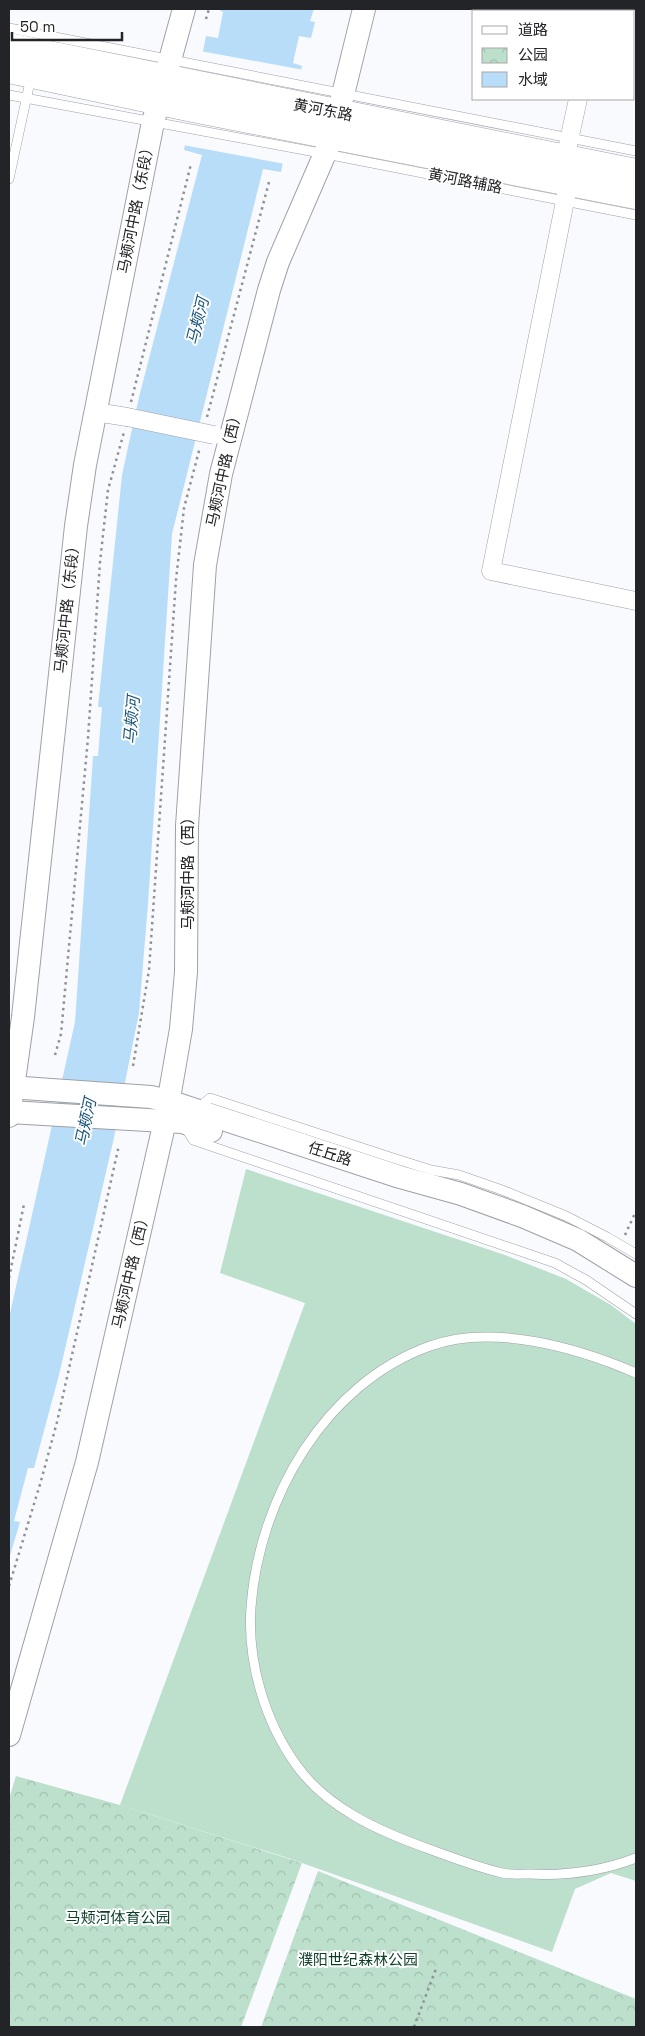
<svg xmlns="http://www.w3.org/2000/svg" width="645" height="2036" font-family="'Space Grotesk','Noto Sans SC',sans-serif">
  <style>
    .park { fill: url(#park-crowns) }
    .garden { fill: #bce0cb }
    .water { fill: #b8ddf8 }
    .pier { fill: #f9fafe }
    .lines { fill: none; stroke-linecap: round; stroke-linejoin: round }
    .service-casing { stroke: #9da0a9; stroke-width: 10 }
    .minor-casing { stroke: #9da0a9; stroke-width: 19 }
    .tertiary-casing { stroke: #9da0a9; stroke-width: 24 }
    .primary-casing { stroke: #9da0a9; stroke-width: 29 }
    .path { stroke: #909195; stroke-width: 2.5; stroke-dasharray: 2.5 4; stroke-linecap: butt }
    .service { stroke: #fff; stroke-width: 9 }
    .minor { stroke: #fff; stroke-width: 18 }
    .tertiary { stroke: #fff; stroke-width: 22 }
    .primary { stroke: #fff; stroke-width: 28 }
    .minor-bridge-casing { stroke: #9da0a9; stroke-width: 19; stroke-linecap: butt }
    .minor-bridge { stroke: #fff; stroke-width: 18 }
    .labels { text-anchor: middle; stroke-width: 4; stroke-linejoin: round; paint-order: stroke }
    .street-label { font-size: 15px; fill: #232427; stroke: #fff }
    .park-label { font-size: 15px; fill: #0c3f28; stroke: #fff }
    .water-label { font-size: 16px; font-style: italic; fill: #1b577a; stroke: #fff }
  </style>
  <defs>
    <pattern id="park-crowns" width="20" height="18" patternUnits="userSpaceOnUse" patternTransform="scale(1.25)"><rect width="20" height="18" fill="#bce0cb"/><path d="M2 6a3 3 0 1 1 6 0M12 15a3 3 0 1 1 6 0" fill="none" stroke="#a1c0ae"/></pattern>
  </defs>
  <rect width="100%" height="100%" fill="#f9fafe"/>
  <!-- park -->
  <g class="park">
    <path d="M16,1776L120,1805L302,1863L241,2027H9V1799Z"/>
    <path d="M318,1871L636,1999V2027H261Z"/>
  </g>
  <!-- garden -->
  <path class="garden" d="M246,1169L505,1255L566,1279L611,1305L636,1324V1881L611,1873L575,1889L552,1952L288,1858L120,1805L305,1303L220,1273Z"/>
  <!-- water -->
  <path class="water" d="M217,9H314L310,21L315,22L311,38L299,36L293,63L302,66L281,172L263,169L172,534L148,904L139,1013L113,1142L59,1375L34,1468H28L14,1521L20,1522L9,1559V1318L75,1022L93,756H98L102,707H98L122,475L139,397L202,155L184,150L206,36L218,38L223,12Z"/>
  <!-- pier -->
  <path class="pier" d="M200,51L304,70L285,164L183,145Z"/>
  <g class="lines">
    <!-- service casing -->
    <g class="service-casing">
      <g id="service">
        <path d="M9,28L636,151"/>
        <path d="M9,95L326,154L636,215"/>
        <path d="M9,179L31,77"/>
        <path d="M197,1109L210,1098L393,1158L431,1170L459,1175L502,1190L566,1216L607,1237L636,1254"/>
        <path d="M185,1127L193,1140L555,1263L586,1280L636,1314"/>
        <path d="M636,1373C578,1348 492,1323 430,1346C324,1384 259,1499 251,1607C247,1662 265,1722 297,1766C328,1809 381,1832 429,1849C453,1858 477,1867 502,1873C511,1875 520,1874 529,1874C566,1876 602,1871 636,1858"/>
      </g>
    </g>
    <!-- minor casing -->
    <g class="minor-casing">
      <g id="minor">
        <path d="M596,11V9"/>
        <path d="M578,99L565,159L569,181L491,571L636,601"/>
        <path d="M96,412L127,417"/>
      </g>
    </g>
    <!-- tertiary casing -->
    <g class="tertiary-casing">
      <g id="tertiary">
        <path d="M9,1087L151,1097L168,1101L400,1177L461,1194L522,1216L578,1240L636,1276"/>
        <path d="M9,1112L182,1122L211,1131"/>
        <path d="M9,1116L23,1017L76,526L85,465L153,122L184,9"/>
        <path d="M9,1735L87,1462L165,1121L181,1029L186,972L187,826L205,565L221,474L269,290L278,262L333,135L364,9"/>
      </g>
    </g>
    <!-- primary casing -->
    <g class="primary-casing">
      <g id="primary">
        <path d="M9,47L636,173"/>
        <path d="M9,69L193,108L636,195"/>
      </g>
    </g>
    <!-- path -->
    <g class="path">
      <path d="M206,19L209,9"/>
      <path d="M131,402L191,164"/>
      <path d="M207,417L269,182"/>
      <path d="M55,1055L61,1034L88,738L100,562L108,490L124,432"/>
      <path d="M133,1066L149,970L176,580L184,508L200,447"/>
      <path d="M625,1235L636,1211"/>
      <path d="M9,1278L24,1204"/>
      <path d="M9,1586L41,1481L57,1422L119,1145"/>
      <path d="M414,2027L437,1966"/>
    </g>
    <!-- service -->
    <use href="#service" class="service"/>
    <!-- minor -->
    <use href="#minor" class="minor"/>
    <!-- tertiary -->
    <use href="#tertiary" class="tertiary"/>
    <!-- primary -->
    <use href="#primary" class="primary"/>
    <!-- minor-bridge casing -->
    <g class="minor-bridge-casing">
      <path id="minor-bridge" d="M127,417L214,435"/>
    </g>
    <!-- minor-bridge -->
    <use href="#minor-bridge" class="minor-bridge"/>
  </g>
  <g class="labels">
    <!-- street labels -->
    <g class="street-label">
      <text transform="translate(323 110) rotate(11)" y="5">黄河东路</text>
      <text transform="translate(465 181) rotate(11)" y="5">黄河路辅路</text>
      <text transform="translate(136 207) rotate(-79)" y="5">马颊河中路（东段）</text>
      <text transform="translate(224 468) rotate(-78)" y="5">马颊河中路（西）</text>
      <text transform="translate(67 606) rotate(-84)" y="5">马颊河中路（东段）</text>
      <text transform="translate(188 870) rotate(-90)" y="5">马颊河中路（西）</text>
      <text transform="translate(330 1154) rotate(18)" y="5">任丘路</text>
      <text transform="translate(131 1270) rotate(-77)" y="5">马颊河中路（西）</text>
    </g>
    <!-- park labels -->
    <g class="park-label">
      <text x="118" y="1923">马颊河体育公园</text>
      <text x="358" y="1965">濮阳世纪森林公园</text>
    </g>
    <!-- water labels -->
    <g class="water-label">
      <text transform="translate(197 321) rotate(-76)" y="6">马颊河</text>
      <text transform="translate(131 720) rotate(-85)" y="6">马颊河</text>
      <text transform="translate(85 1122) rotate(-78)" y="6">马颊河</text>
    </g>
  </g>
  <!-- border -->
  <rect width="645" height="2036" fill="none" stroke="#232427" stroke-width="20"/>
  <!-- legend -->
  <rect x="472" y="10" width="162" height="90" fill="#ffffff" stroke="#a7a7a9"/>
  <rect x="482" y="26" width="25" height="8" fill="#ffffff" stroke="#a7a7a9"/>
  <text x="518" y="35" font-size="15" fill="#232427">道路</text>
  <rect x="482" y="48" width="25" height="15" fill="url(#park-crowns)" stroke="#a7a7a9"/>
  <text x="518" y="60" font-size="15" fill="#232427">公园</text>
  <rect x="482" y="72" width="25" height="15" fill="#b8ddf8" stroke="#a7a7a9"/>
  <text x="518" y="85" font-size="15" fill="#232427">水域</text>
  <!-- scale -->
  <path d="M12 32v8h110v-8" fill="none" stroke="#232427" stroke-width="2.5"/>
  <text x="20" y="32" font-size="15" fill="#232427" stroke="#ffffff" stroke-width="4" paint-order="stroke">50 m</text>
</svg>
